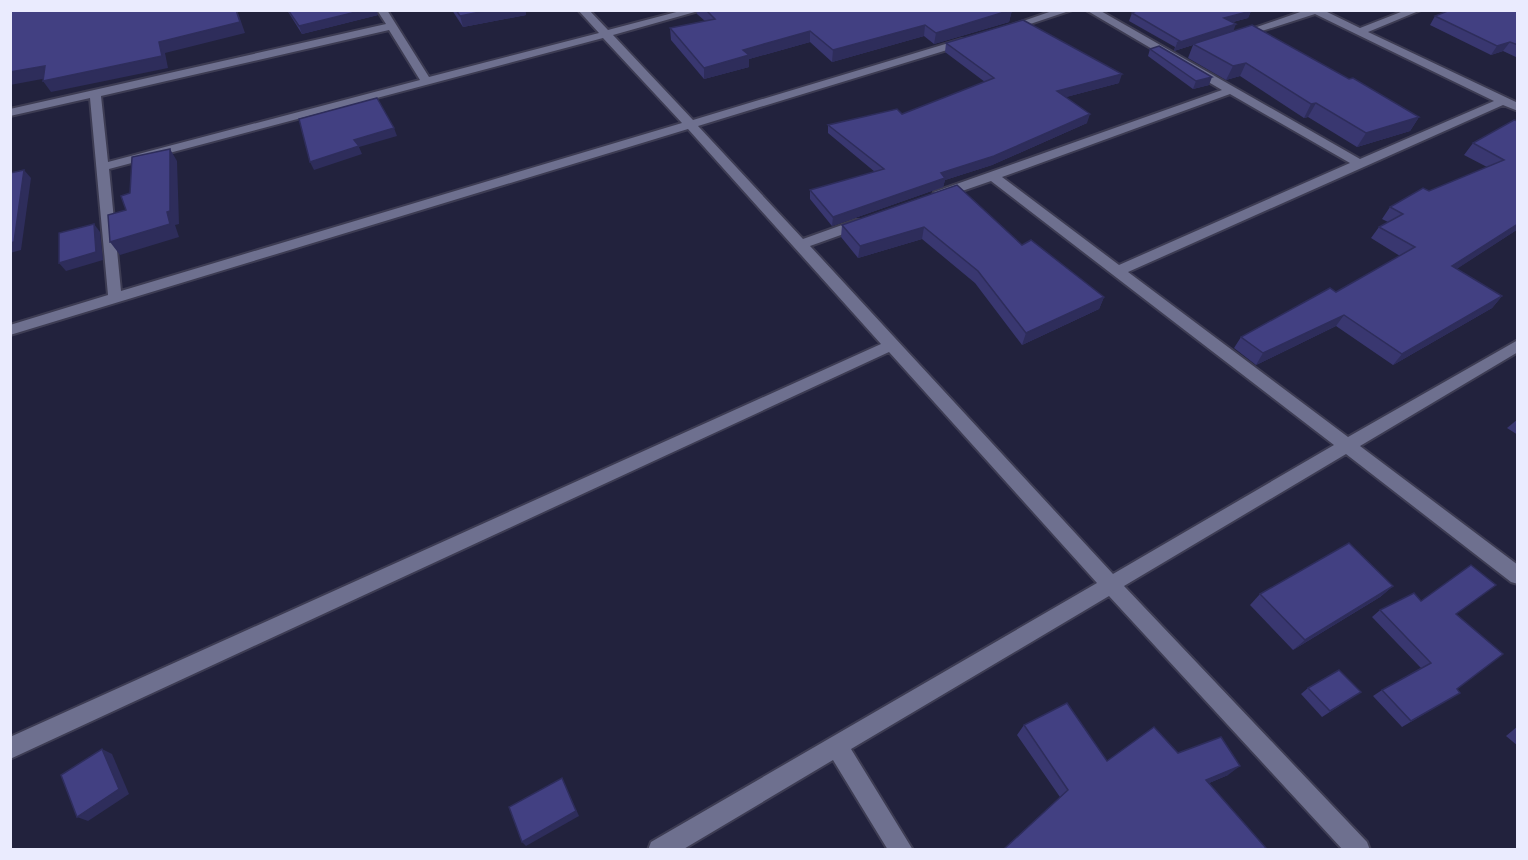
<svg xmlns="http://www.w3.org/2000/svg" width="1528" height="860" font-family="'Zilla Slab',serif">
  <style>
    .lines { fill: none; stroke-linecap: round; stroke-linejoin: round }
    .minor-casing { stroke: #3d3c53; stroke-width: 4 }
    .minor { fill: #6e708f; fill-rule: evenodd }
    .wall { fill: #393770 }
    .shaded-wall { fill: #2e2d5b }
    .building { fill: #424082; stroke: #2e2d5b; stroke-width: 1.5 }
  </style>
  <rect width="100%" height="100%" fill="#22223d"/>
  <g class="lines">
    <!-- minor casing -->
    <g class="minor-casing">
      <g id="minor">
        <path d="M377,10H387L429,77L599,33L578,10H589L608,30L684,10H702L613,35L693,120L962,39H970V43L698,126L803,239L856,220H866L868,223L866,226L810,246L1113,574L1334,445L991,181L939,199L933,195L934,192L1222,90L1086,10H1099L1360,159L1494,101L1315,14L1243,37L1234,35L1306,10H1323L1360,28L1406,10H1421L1368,32L1518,103V111L1503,105L1128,272L1348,437L1518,340V352L1360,446L1518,565V584L1511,582L1346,454L1124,586L1367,842L1370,850H1343L1109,596L851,749L913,850H888L833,760L682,850H648L651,842L1097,583L889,352L10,759V737L881,344L688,129L10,335V325L108,295L90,98L10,116V109L386,24ZM389,30L420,80L108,162L101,96ZM603,38L682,123L121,291L109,169ZM1230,94L1350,163L1119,265L1002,177Z"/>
        <path d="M1055,10H1072L1012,30L1003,28Z"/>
      </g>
    </g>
    <!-- minor -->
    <use href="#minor" class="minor"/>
  </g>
  <!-- wall -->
  <g class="wall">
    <path d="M287,10H376L378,15L302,34Z"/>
    <path d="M452,10H525L526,15L463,27Z"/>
    <path d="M696,10H1012L1009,22L934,44L924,36L832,62L810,42L749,59V67L704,79L671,40L670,28L705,21L697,14Z"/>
    <path d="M1518,10V58L1503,51L1491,55L1430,25L1435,16Z"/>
    <path d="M1251,11L1248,18L1233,22V31L1419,117L1410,131L1357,147L1308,117L1304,118L1240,76L1226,80L1188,58L1193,45L1174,51L1175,47L1129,21L1132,13Z"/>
    <path d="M946,43L1119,83L1066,97L1087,123L992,165L945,180L943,187L832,226L810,199V190L875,172L828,133V125L902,114L985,82L945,52Z"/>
    <path d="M1150,49L1209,85L1193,89L1148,56Z"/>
    <path d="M1514,120L1518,229L1456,269L1502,296L1492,308L1393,365L1336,326L1256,365L1234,348L1241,337L1336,292L1400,256L1371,238L1379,227L1388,222L1382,219L1390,207L1487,167L1464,155L1473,143Z"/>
    <path d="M957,185L1022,245L1104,297L1099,309L1022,345L975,283L922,239L858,258L841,237L842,225Z"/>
    <path d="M1518,419V435L1507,428Z"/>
    <path d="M1393,586L1380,597L1293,650L1250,605L1260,594Z"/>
    <path d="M1421,601L1456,614L1457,689L1460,693L1402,727L1373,696L1382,690L1421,668L1372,617L1380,610Z"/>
    <path d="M1308,688L1361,692L1322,717L1301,694Z"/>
    <path d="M1024,725L1107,761L1178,753L1228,775L1209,783L1060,797L1017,735Z"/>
    <path d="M1518,726V746L1506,736Z"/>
  </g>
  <!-- shaded-wall -->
  <g class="shaded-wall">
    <path d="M236,10H237L245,33L165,53L168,68L51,92L43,81L159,42Z"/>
    <path d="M364,10H376L378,15L302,34L299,26Z"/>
    <path d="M490,10H525L526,15L463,27L460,16Z"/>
    <path d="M1012,10L1009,22L934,44L936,33Z"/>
    <path d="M1251,11L1248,18L1221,25L1224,18Z"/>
    <path d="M1236,24L1233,32L1174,51L1177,43Z"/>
    <path d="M925,25L924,36L832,62L833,50Z"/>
    <path d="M810,31V42L749,59V67L704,79V68L743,50Z"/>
    <path d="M1510,42L1503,51L1491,55L1497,46Z"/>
    <path d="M1246,63L1240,76L1226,80L1233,66Z"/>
    <path d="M45,66L53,77L10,85V72Z"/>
    <path d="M1122,74L1119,83L1055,100L1057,91Z"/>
    <path d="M1212,77L1209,85L1193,89L1196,81Z"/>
    <path d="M1316,103L1308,117L1304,118L1311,104Z"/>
    <path d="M1090,114L1087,123L992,165L945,180L943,187L832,226L833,217Z"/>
    <path d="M1419,117L1410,131L1357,147L1366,133Z"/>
    <path d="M394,128L397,136L359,147L362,154L314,170L310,162L354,140Z"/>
    <path d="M170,149L177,161L179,224L175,225L179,237L120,255L110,242L167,212Z"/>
    <path d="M24,170L31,178L21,250L10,253V243Z"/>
    <path d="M94,224L100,232L103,260L66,271L59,263Z"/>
    <path d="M1518,224V229L1443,278L1452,266Z"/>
    <path d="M924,227L922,239L858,258L860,246Z"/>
    <path d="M1502,296L1492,308L1393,365L1402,354Z"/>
    <path d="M1104,297L1099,309L1022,345L1026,333Z"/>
    <path d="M1344,315L1336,326L1256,365L1263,353Z"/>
    <path d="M1393,586L1380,597L1293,650L1305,640Z"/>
    <path d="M102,749L112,754L129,794L88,821L77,817Z"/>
    <path d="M1240,766L1228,775L1195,789L1206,780Z"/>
    <path d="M562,778L579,816L526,846L522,842Z"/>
  </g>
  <!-- building -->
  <g class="building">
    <path d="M16,10H236L240,22L159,42L162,56L43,81L45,66L10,72V12Z"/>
    <path d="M288,10H364L299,26Z"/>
    <path d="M456,10H490L460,16Z"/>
    <path d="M706,10H1011L936,33L925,25L833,50L810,31L743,50L749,55L704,68L670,28L715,19Z"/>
    <path d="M1138,10H1250L1251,11L1224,18L1236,24L1177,43L1180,41L1132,13Z"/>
    <path d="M1450,10H1518V45L1510,42L1497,46L1435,16Z"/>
    <path d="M1023,20L1122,74L1057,91L1090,114L994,156L941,173L945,178L833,217L810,190L884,169L828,125L897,109L902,114L994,78L946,43Z"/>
    <path d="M1252,25L1349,79L1353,78L1419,117L1366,133L1316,103L1311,104L1246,63L1233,66L1193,44Z"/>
    <path d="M1159,46L1212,77L1196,81L1150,49Z"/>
    <path d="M377,98L394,128L354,140L359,146L310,162L299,119Z"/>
    <path d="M1514,120L1518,121V224L1452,266L1502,296L1402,354L1344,315L1263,353L1241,337L1330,288L1336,292L1415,247L1379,227L1403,214L1390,207L1423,188L1429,191L1504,160L1473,143Z"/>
    <path d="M170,149V211L167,212L170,224L110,242L108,215L126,210L121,196L130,193L132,157Z"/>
    <path d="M24,170L14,242L10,243V173Z"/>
    <path d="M957,185L1022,245L1031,240L1104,297L1026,333L978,271L924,227L860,246L842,225Z"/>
    <path d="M94,224L96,252L59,263V233Z"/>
    <path d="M1349,543L1393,586L1305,640L1260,594Z"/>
    <path d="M1471,565L1496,585L1456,614L1503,654L1457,689L1460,693L1411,721L1382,690L1431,663L1380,610L1414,593L1421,601Z"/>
    <path d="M1339,670L1361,692L1330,711L1308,688Z"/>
    <path d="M1067,703L1107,761L1154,727L1178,753L1221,737L1240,766L1206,780L1266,848L1264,849H1004L1068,790L1024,725Z"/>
    <path d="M102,749L119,789L77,817L61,775Z"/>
    <path d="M562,778L576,811L522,842L509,807Z"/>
  </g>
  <!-- border -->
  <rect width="1528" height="860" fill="none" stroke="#eaebfe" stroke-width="24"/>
</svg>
